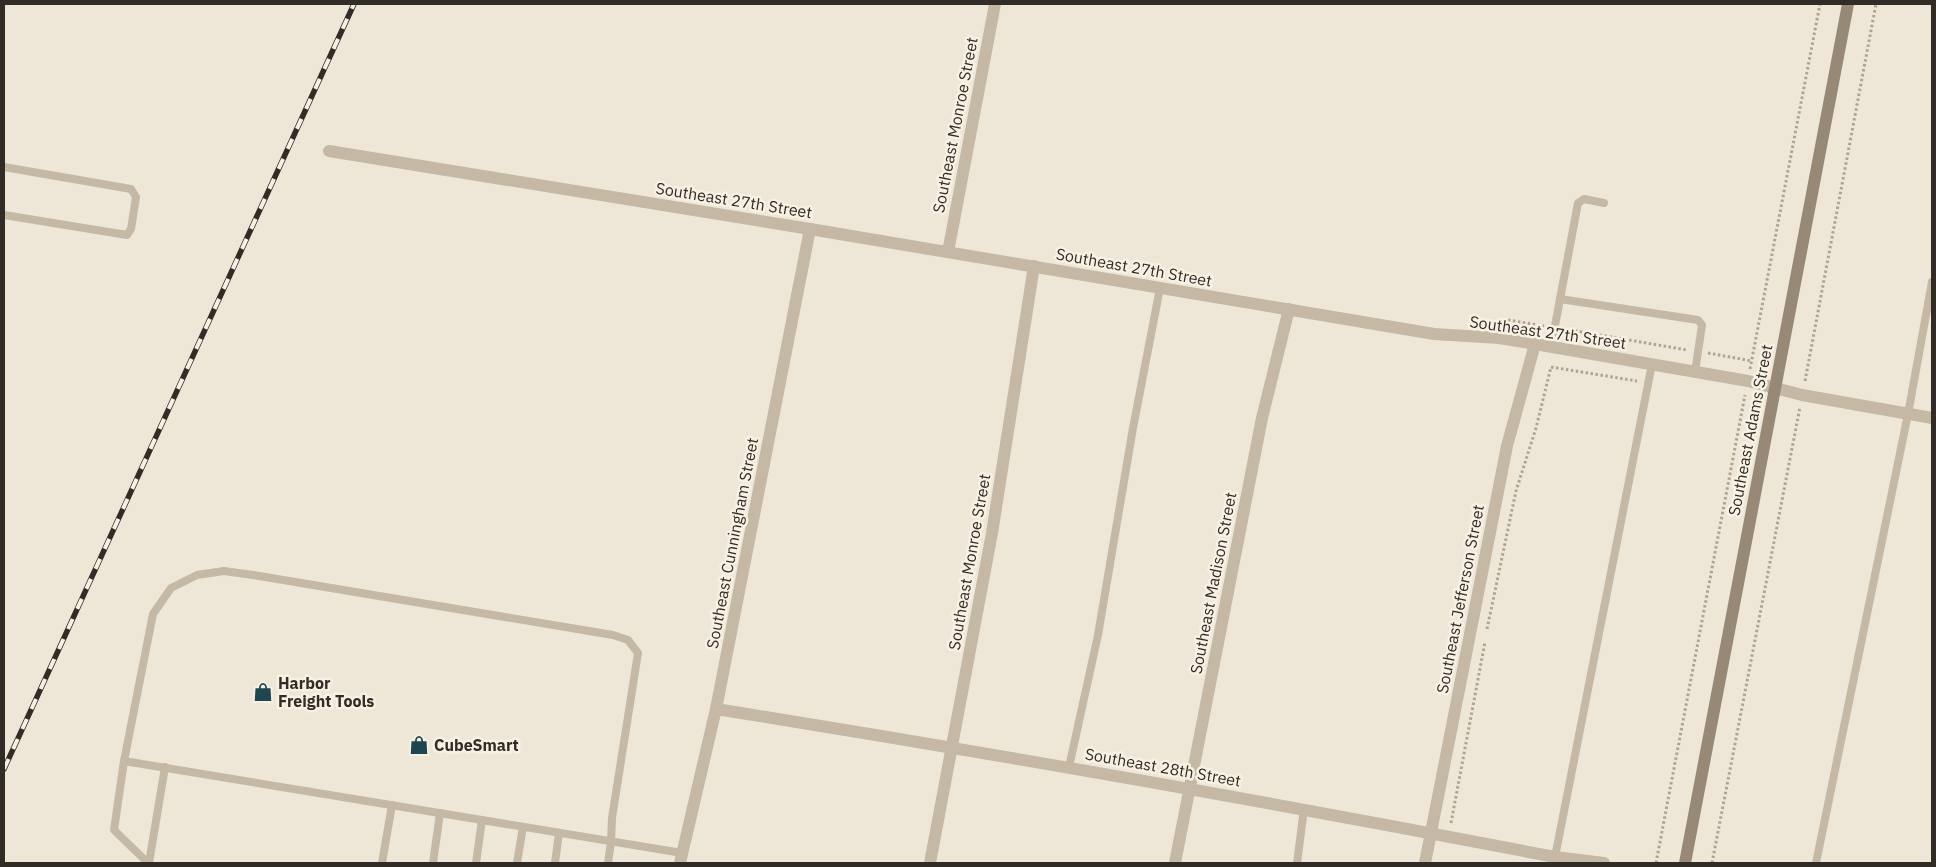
<svg xmlns="http://www.w3.org/2000/svg" width="1936" height="867" font-family="'IBM Plex Sans',sans-serif">
  <style>
    .lines { fill: none; stroke-linecap: round; stroke-linejoin: round }
    .path { stroke: #b1a390; stroke-width: 3; stroke-dasharray: 2.5 2.5; stroke-linecap: butt }
    .service { stroke: #c5b9a6; stroke-width: 8 }
    .minor { stroke: #c5b9a6; stroke-width: 12 }
    .secondary { stroke: #988977; stroke-width: 12 }
    .rail-casing { stroke: #322c26; stroke-width: 5.5 }
    .rail { stroke: #f7f1e4; stroke-width: 4; stroke-dasharray: 11; stroke-linecap: butt }
    .labels { text-anchor: middle; stroke-width: 5; stroke-linejoin: round; paint-order: stroke }
    .street-label { font-size: 16px; fill: #322c26; stroke: #f7f1e4 }
    .poi-label { font-size: 16px; font-weight: bold; fill: #322c26; stroke: #f7f1e4; text-anchor: start }
  </style>
  <rect width="100%" height="100%" fill="#eee7d8"/>
  <g class="lines">
    <!-- path -->
    <g class="path">
      <path d="M1508,320L1544,326"/>
      <path d="M1565,329L1687,350"/>
      <path d="M1708,353L1752,361"/>
      <path d="M1750,369L1820,4"/>
      <path d="M1805,381L1876,4"/>
      <path d="M1487,629L1516,491L1536,428L1551,367L1637,381"/>
      <path d="M1451,823L1485,642"/>
      <path d="M1656,863L1745,395"/>
      <path d="M1712,863L1800,407"/>
    </g>
    <!-- service -->
    <g class="service">
      <path d="M4,167L131,189L136,197L131,229L127,235L4,215"/>
      <path d="M1560,299L1578,203L1584,199L1604,203"/>
      <path d="M1551,347L1560,299L1698,320L1702,325L1695,372"/>
      <path d="M124,761L153,614L171,588L197,575L224,571L253,575L613,635L628,640L638,653L612,818L611,842L608,863"/>
      <path d="M1069,767L1098,635L1133,428L1160,288"/>
      <path d="M1555,857L1652,364"/>
      <path d="M148,863L114,830L124,761L682,853"/>
      <path d="M149,863L165,767"/>
      <path d="M382,863L392,805"/>
      <path d="M433,863L440,813"/>
      <path d="M476,863L482,820"/>
      <path d="M517,863L523,827"/>
      <path d="M555,863L559,833"/>
      <path d="M1297,863L1304,809"/>
      <path d="M1816,863L1908,414L1932,282"/>
    </g>
    <!-- minor -->
    <g class="minor">
      <path d="M329,151L810,229L1434,334L1499,338L1535,344L1748,381L1802,395L1932,418"/>
      <path d="M948,252L995,4"/>
      <path d="M716,709C997,754 1276,803 1555,857L1604,863"/>
      <path d="M680,863L716,709L810,229"/>
      <path d="M930,863L992,533L1034,266"/>
      <path d="M1175,863L1262,418L1289,309"/>
      <path d="M1425,863L1507,446L1535,344"/>
    </g>
    <!-- secondary -->
    <path class="secondary" d="M1685,863L1848,4"/>
    <!-- rail casing -->
    <g class="rail-casing">
      <path id="rail" d="M4,769L354,4"/>
    </g>
    <!-- rail -->
    <use href="#rail" class="rail"/>
  </g>
  <!-- icons -->
  <defs>
    <g id="shop-bare" transform="scale(1.5)"><path d="M-5-2.5h2.3a2.7 3.5 0 0 1 5.4 0H5L5.5 6h-11ZM-1.5-2.5h3a1.5 2.3 0 0 0-3 0Z" fill="#1f4550" stroke="#f7f1e4" stroke-width="2.5" paint-order="stroke"/></g>
  </defs>
  <g fill-rule="evenodd">
    <use href="#shop-bare" x="263" y="692"/>
    <use href="#shop-bare" x="419" y="745"/>
  </g>
  <g class="labels">
    <!-- street labels -->
    <g class="street-label">
      <text transform="translate(955 125) rotate(-79)" y="6">Southeast Monroe Street</text>
      <text transform="translate(734 200) rotate(9)" y="6">Southeast 27th Street</text>
      <text transform="translate(1134 267) rotate(10)" y="6">Southeast 27th Street</text>
      <text transform="translate(1548 332) rotate(8)" y="6">Southeast 27th Street</text>
      <text transform="translate(1750 430) rotate(-79)" y="6">Southeast Adams Street</text>
      <text transform="translate(732 543) rotate(-79)" y="6">Southeast Cunningham Street</text>
      <text transform="translate(969 562) rotate(-80)" y="6">Southeast Monroe Street</text>
      <text transform="translate(1213 583) rotate(-79)" y="6">Southeast Madison Street</text>
      <text transform="translate(1460 599) rotate(-79)" y="6">Southeast Jefferson Street</text>
      <text transform="translate(1163 767) rotate(10)" y="6">Southeast 28th Street</text>
    </g>
    <!-- poi labels -->
    <g class="poi-label">
      <text x="278" y="689">Harbor<tspan x="278" dy="18">Freight Tools</tspan></text>
      <text x="434" y="751">CubeSmart</text>
    </g>
  </g>
  <!-- border -->
  <rect width="1936" height="867" fill="none" stroke="#322c26" stroke-width="10"/>
</svg>
